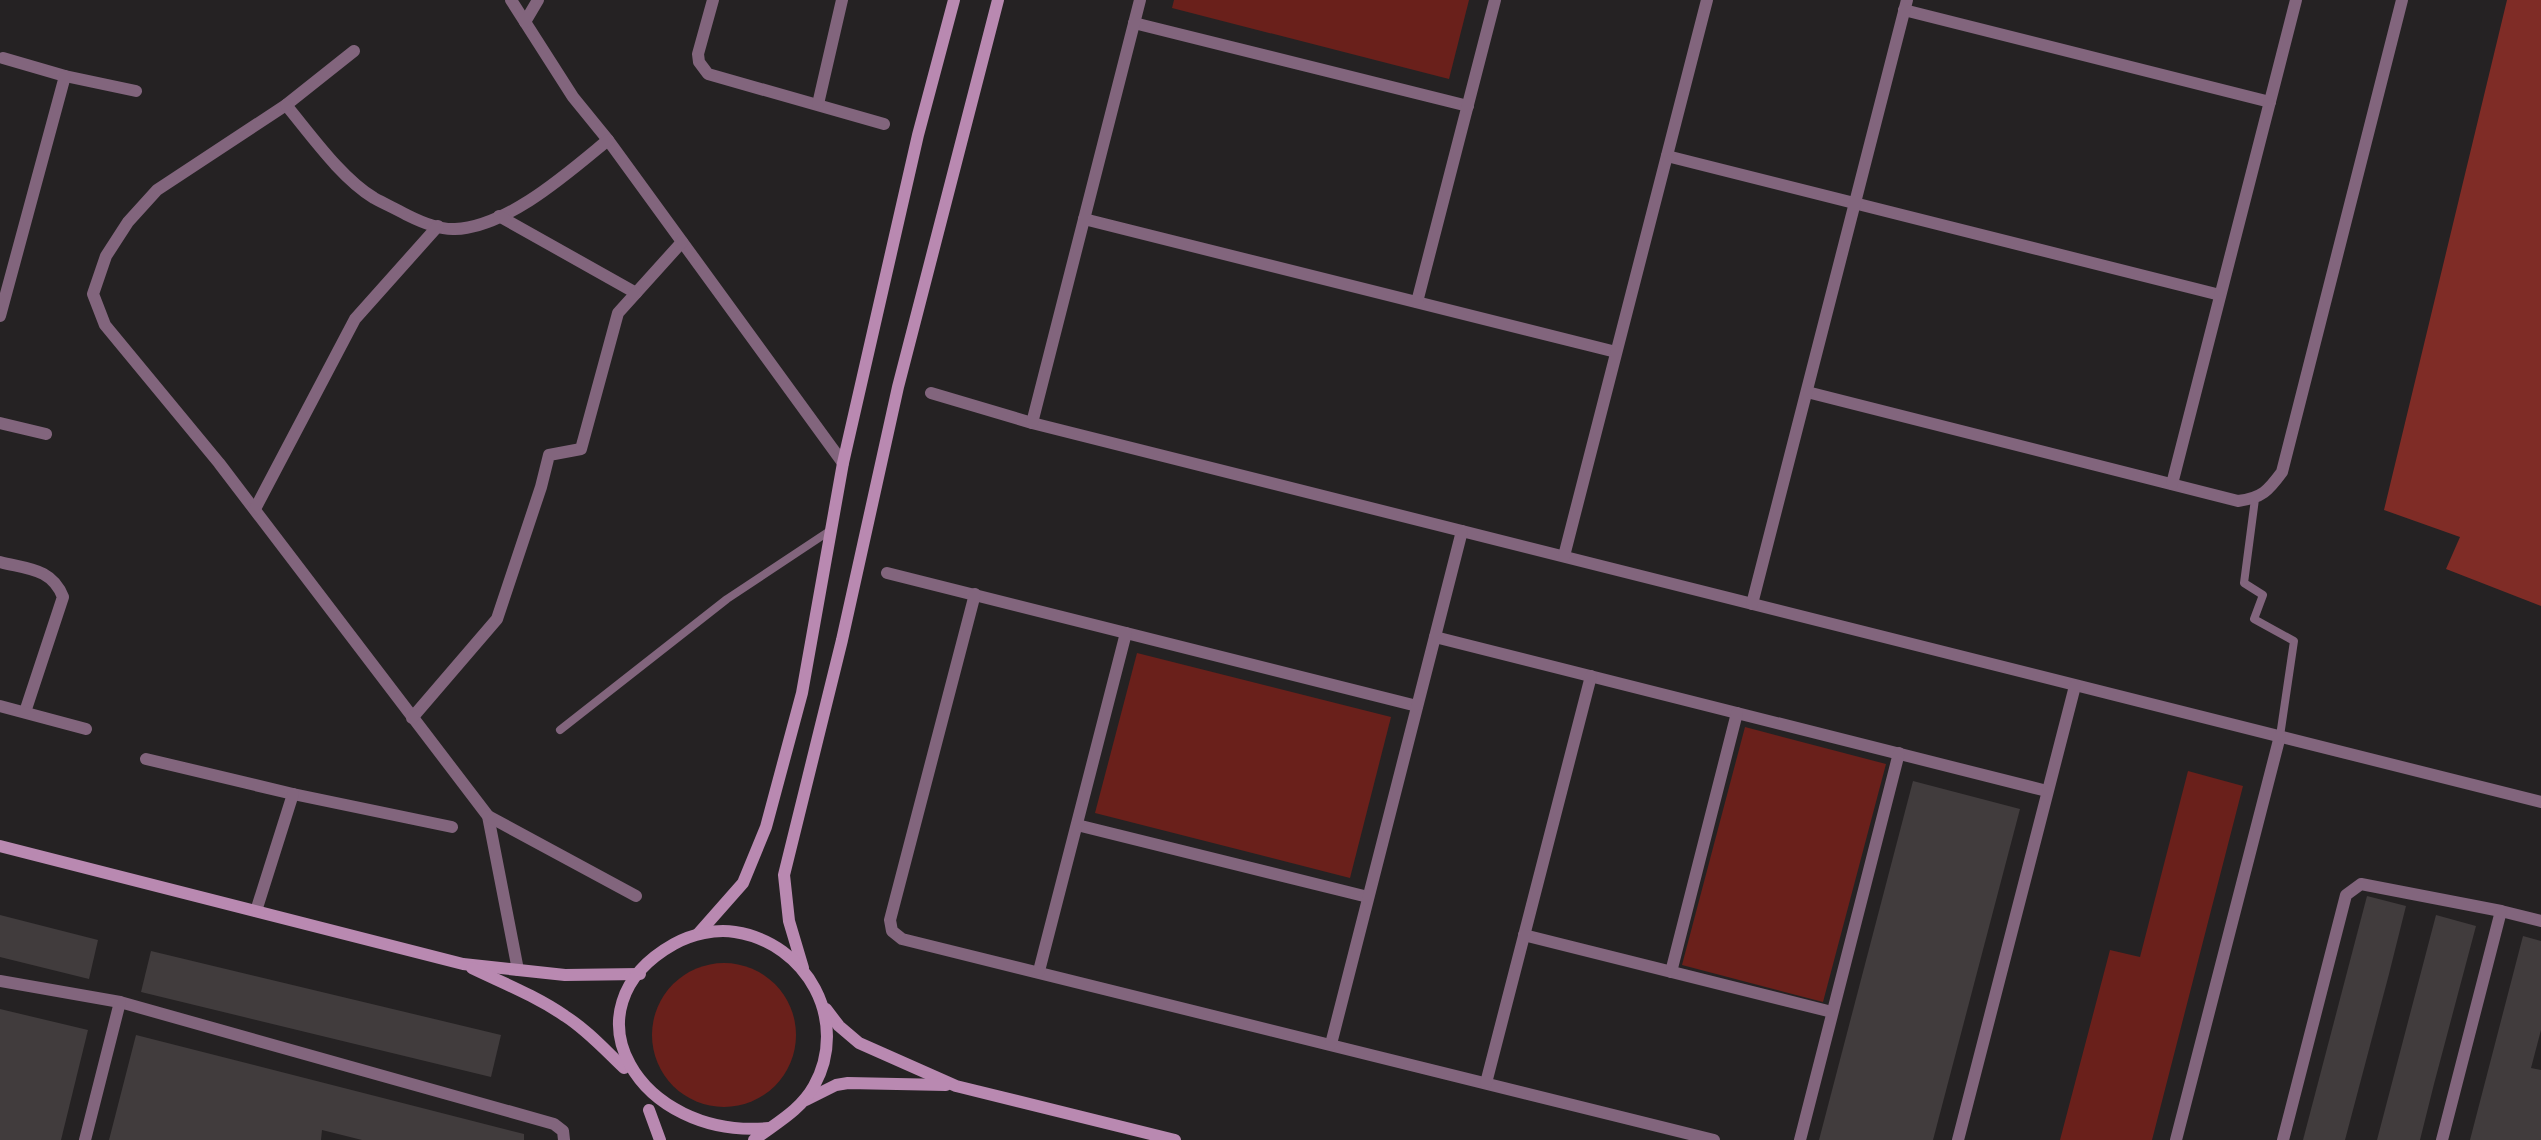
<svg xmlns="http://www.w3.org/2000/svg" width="2541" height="1140" font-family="Raleway,sans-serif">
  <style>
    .green { fill: #6a201b }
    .forest { fill: #7f2c26 }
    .building { fill: #413c3d }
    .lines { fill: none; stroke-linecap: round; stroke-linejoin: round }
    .lane { stroke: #82657d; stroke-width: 8 }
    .street { stroke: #82657d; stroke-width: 12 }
    .secondary { stroke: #b989b1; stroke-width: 12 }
  </style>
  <rect width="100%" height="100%" fill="#252223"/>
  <!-- green -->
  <g class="green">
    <path d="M1174,0H1469L1449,79L1172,8Z"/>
    <path d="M1137,653L1391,717L1350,878L1095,813Z"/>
    <path d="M1745,727L1886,764L1823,1002L1682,965Z"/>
    <path d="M2188,771L2243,786L2152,1140H2060L2110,950L2140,957Z"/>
    <circle cx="724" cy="1035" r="72"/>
  </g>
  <!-- forest -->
  <path class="forest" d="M2507,0H2541V606L2446,569L2460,537L2384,510Z"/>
  <!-- building -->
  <g class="building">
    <path d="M1913,781L2020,809L1933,1140H1819Z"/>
    <path d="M2367,896L2406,906L2389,974L2345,1140H2303Z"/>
    <path d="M0,915L98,940L89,979L0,957Z"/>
    <path d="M2436,915L2476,926L2434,1084L2420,1140H2377Z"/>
    <path d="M2523,936L2541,941V1030L2531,1068L2541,1070V1140H2470Z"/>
    <path d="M151,951L501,1035L491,1077L141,992Z"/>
    <path d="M0,1009L88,1030L61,1140H0Z"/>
    <path d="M136,1035L524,1134V1140H362L322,1130L321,1140H109Z"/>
  </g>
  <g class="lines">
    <!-- lane -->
    <g class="lane">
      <path d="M2255,499L2244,583L2263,595L2254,619L2294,641L2280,736"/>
      <path d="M560,730L727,599L831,530"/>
    </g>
    <!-- street -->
    <g class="street">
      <path d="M511,0L573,97L608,140L843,463"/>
      <path d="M713,0L698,54L699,62L708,74L884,124"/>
      <path d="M1904,10L2270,102"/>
      <path d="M525,22L538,0"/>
      <path d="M1134,23L1468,106"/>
      <path d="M354,51L286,105L157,190L128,222L106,256L93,294L105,325L219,463L488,816L518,970"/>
      <path d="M3,58L65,76L136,91"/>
      <path d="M818,104L842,0"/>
      <path d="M286,105C311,135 341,178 374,198C385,204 396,209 407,215C421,222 439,230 455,229C508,227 569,172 608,140"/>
      <path d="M1667,156L2220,295"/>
      <path d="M499,216L636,293"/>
      <path d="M1084,219L1616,352"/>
      <path d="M1417,302L1495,0"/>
      <path d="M0,316L65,76"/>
      <path d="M1807,392L2238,501C2262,498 2268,491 2282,472L2402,0"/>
      <path d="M931,393L1032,423L2541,802"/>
      <path d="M0,423L46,434"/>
      <path d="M1032,423L1140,0"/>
      <path d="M2172,484L2296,0"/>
      <path d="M255,509L355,319L438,226"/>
      <path d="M1564,556L1707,0"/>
      <path d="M0,562C27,569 52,568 63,597L25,712"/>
      <path d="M887,573L1417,706"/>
      <path d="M975,594L890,920L892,931L902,939L1714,1140"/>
      <path d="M1752,604L1907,0"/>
      <path d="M1435,637L2047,791"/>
      <path d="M0,706L86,729"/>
      <path d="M412,718L497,619L541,487L549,455L581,449L618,313L682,242"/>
      <path d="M146,759L293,794L452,827"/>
      <path d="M488,816L636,896"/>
      <path d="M1077,825L1368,897"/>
      <path d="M256,911L293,794"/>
      <path d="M1524,935L1832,1012"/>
      <path d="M1039,971L1126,633"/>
      <path d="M1671,972L1737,713"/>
      <path d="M0,981L120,1002L554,1124L563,1131L564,1140"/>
      <path d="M1331,1044L1462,531"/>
      <path d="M1486,1083L1591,676"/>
      <path d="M85,1140L120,1002"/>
      <path d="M1800,1140L1899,753"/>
      <path d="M1958,1140L2075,686"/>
      <path d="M2176,1140L2280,736"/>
      <path d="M2283,1140L2346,895L2361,884L2501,911L2541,921"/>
      <path d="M2442,1140L2501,911"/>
    </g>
    <!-- secondary -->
    <g class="secondary">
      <path d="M0,846L463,964L565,975L640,974"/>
      <path d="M698,934L743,883L766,827L802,693L843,463L918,135L954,0"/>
      <path d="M472,968C503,983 536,996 565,1016C587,1030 605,1050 624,1068"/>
      <path d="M803,968L789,921L784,875L842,640L898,387L998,0"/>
      <path d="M826,1009L839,1026L859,1043L956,1086L1175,1140"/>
      <path d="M806,1100L836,1085L848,1083L946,1085"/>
      <path d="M649,1110L660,1140"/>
      <path d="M754,1140C776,1123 800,1111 814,1086C850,1021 807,943 735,932C715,929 692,934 674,944C560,1008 639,1140 769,1128"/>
    </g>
  </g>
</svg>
